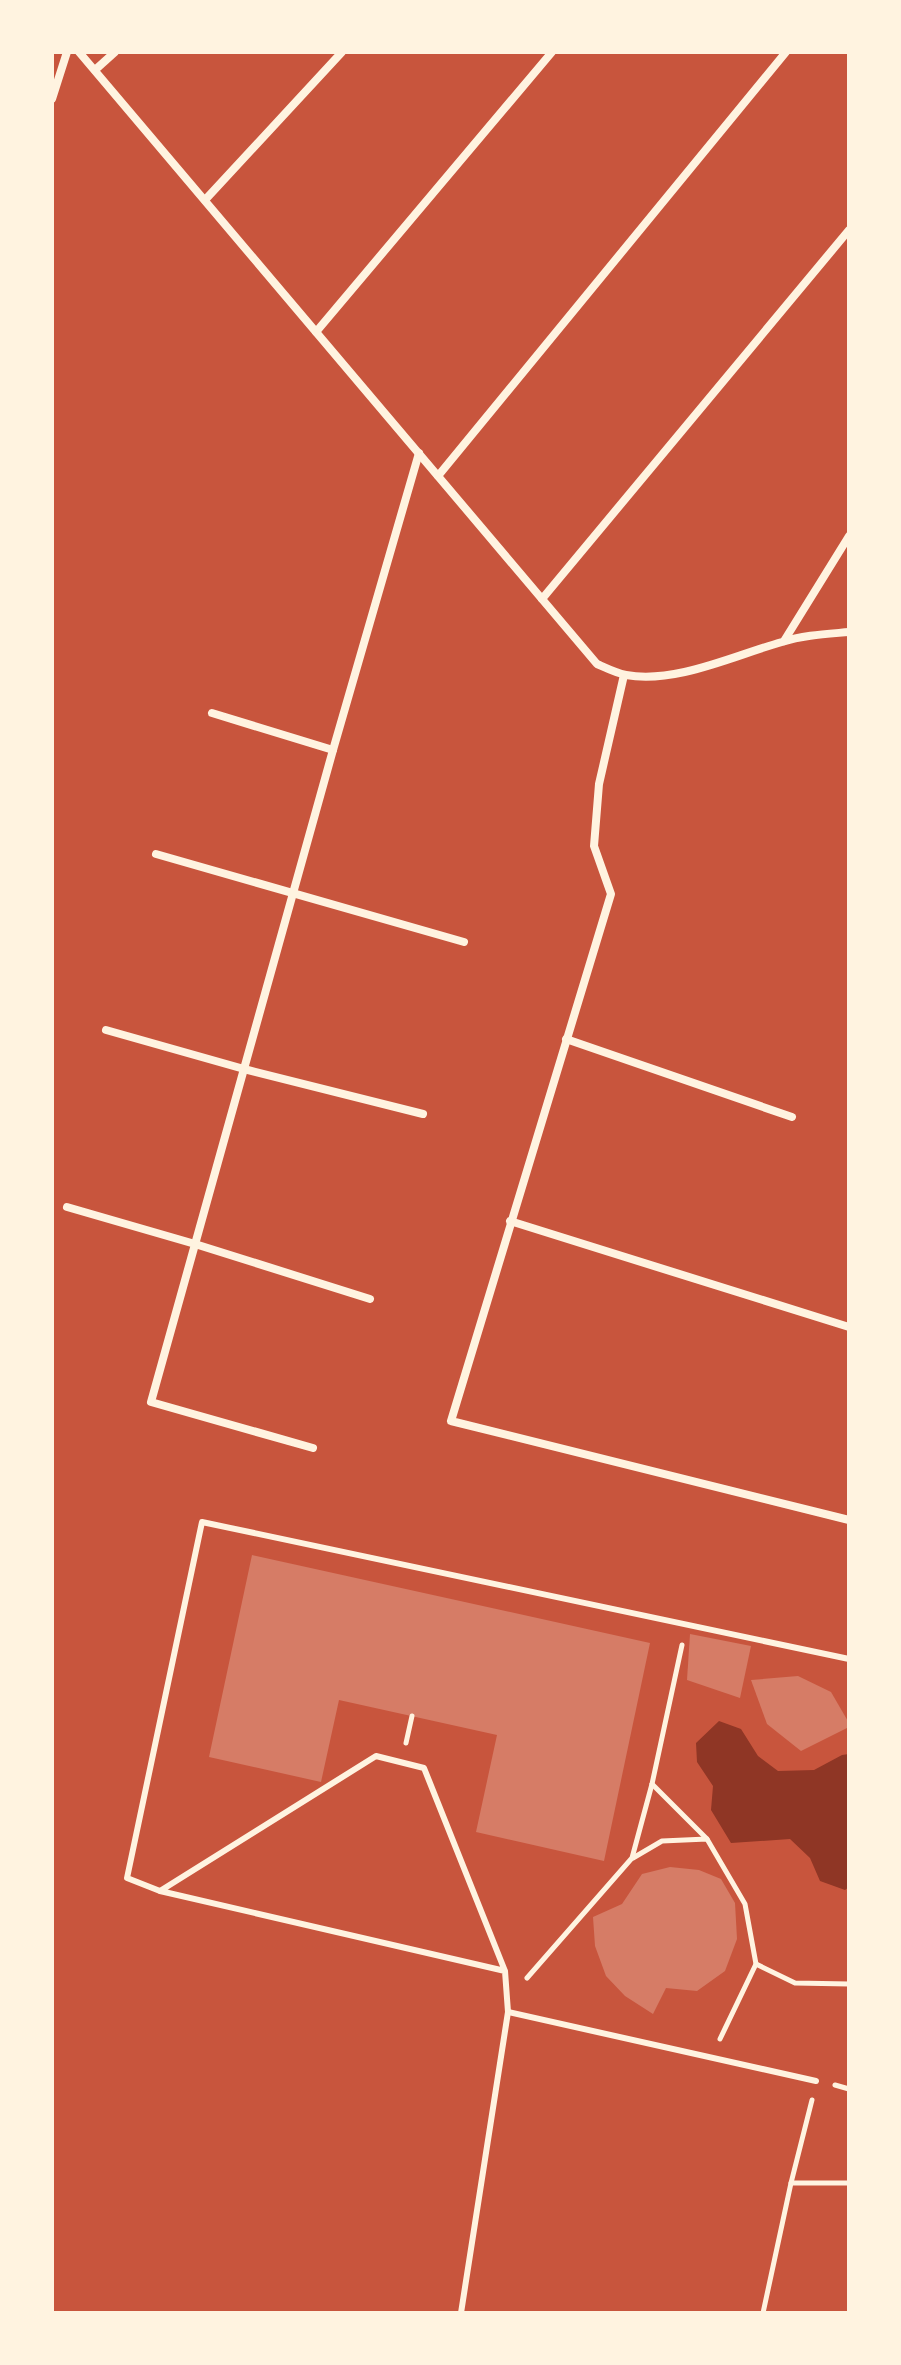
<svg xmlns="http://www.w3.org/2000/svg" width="901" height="2365" font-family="Cabin,sans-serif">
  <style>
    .water { fill: #8f3625 }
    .building { fill: #d67c66 }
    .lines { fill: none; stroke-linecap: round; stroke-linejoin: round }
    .path { stroke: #fff3e0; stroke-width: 5 }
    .service { stroke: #fff3e0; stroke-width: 6 }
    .minor { stroke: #fff3e0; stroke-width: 8 }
  </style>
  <rect width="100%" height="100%" fill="#c8553d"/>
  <!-- water -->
  <path class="water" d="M719,1721L741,1729L758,1756L778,1771L814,1770L842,1755L849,1754V1887L845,1890L820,1881L810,1858L790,1839L731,1843L711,1810L713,1786L697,1762L696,1743Z"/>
  <!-- building -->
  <g class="building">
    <path d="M252,1555L650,1643L604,1861L476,1832L497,1735L339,1700L321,1782L209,1757Z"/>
    <path d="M690,1634L751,1646L740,1698L687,1680Z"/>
    <path d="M798,1676L831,1692L849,1723V1727L801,1751L767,1724L751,1680Z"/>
    <path d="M670,1867L699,1870L721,1879L735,1903L737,1939L725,1971L697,1991L666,1988L653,2014L625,1996L606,1976L595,1946L593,1917L622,1904L642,1874Z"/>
  </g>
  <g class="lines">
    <!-- path -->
    <g class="path">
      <path d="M406,1743L412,1716"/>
      <path d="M652,1784L707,1839"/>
      <path d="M633,1858L662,1841L707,1839L745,1904L756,1964L720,2039"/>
      <path d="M756,1964L795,1983L849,1984"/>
      <path d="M527,1978L632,1858L652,1784L682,1645"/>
      <path d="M835,2085L849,2089"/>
      <path d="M791,2183H849"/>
      <path d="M763,2313L791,2183L812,2100"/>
    </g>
    <!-- service -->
    <g class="service">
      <path d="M160,1891L127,1878L202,1522L849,1659"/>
      <path d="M508,2012L816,2081"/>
      <path d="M461,2313L508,2012L505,1971L424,1768L376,1756L160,1891L505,1971"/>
    </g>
    <!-- minor -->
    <g class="minor">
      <path d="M79,52L597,664C606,668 616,673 626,675C676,684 735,655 782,642C804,635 827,634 849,632"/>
      <path d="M95,70L115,52"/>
      <path d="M52,99L67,52"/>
      <path d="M205,200L342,52"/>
      <path d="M316,332L552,52"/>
      <path d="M438,476L786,52"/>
      <path d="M542,599L849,230"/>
      <path d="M784,641L849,536"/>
      <path d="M624,675L599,784L594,846L611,894L451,1421L849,1520"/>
      <path d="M212,713L333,750"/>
      <path d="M156,854L464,942"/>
      <path d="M106,1030L244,1069L423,1114"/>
      <path d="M566,1039L792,1117"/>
      <path d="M67,1207L195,1244L370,1299"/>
      <path d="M510,1221L849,1327"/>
      <path d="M313,1448L151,1402L333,750L419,453"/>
    </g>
  </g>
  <!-- border -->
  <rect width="901" height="2365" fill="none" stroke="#fff3e0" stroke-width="108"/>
</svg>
